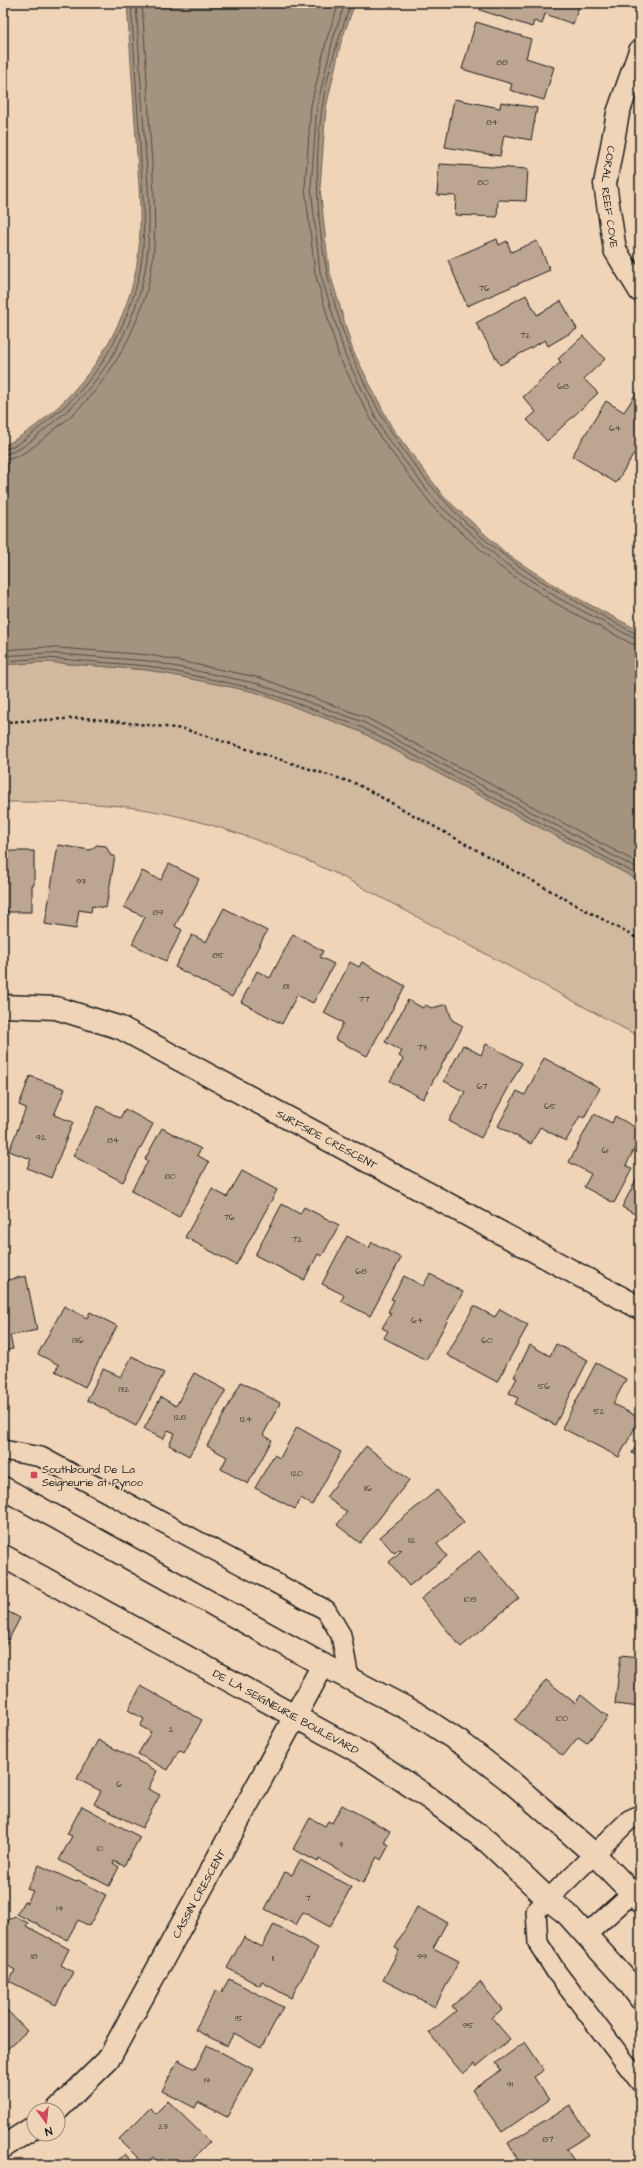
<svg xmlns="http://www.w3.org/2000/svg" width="643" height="2168" font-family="'Architects Daughter',sans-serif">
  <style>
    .green { fill: #d1b9a0; stroke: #766a5e }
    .water { fill: #a4937f; stroke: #6e6357 }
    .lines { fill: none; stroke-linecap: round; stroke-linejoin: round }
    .shore { stroke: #524c44; stroke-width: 1 }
    .building { fill: #bca691; stroke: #1c1c1c }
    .service-casing { stroke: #1c1c1c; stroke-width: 22 }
    .minor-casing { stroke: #1c1c1c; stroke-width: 25 }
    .tertiary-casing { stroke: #1c1c1c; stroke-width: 25 }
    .path { stroke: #1c1c1c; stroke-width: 2.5; stroke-dasharray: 3 3; stroke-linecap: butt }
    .service { stroke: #f0d4b7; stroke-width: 19 }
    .minor { stroke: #f0d4b7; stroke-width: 22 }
    .tertiary { stroke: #f0d4b7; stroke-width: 22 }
    .poi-dot { fill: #d1495b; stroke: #f0d4b7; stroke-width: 1.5 }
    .labels { text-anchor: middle; stroke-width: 3.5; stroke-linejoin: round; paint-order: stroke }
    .number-label { font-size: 9px; fill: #443e39 }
    .street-label { font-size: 11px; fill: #1c1c1c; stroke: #f0d4b7 }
    .poi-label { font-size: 11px; fill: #1c1c1c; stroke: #f0d4b7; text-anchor: start }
  </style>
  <rect width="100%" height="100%" fill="#f0d4b7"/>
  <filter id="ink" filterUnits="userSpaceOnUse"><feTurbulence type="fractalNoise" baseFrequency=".025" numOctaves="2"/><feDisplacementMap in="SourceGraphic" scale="8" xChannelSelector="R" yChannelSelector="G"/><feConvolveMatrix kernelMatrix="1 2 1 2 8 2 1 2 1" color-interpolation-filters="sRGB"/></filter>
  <g filter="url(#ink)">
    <!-- green -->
    <path class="green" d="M45,662L148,670L255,692L359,731L640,881V1037L343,877C278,846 208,819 136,808C92,802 48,802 3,802V665Z"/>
    <!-- water -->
    <path class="water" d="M127,3H355L341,42L326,108L320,188L329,270L353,351L392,428L444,497L508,555L562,590L640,631V881L359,731L255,692L148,670L45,662L3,665V446C30,433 56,411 76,388C110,350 135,299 139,247C142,211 138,175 136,139C133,93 130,48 127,3Z"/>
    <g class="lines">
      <!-- shore -->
      <g class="shore">
        <path d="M339,3L327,38L311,105L305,187L315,273L339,357L380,437L434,508L500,567L555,603L632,644L640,645"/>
        <path d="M345,3L333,39L317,106L311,187L320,272L345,355L384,434L438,504L503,562L558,598L634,638L640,639"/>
        <path d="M351,3C339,37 327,72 322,108C296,293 378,475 535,577C560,593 586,607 612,621C621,625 631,633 640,634"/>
        <path d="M3,449C21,447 39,427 53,416C102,379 139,308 143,247C145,208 141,169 139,130C136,87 134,45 131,3"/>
        <path d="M3,454C22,453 42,431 56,420C107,381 143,312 148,248C151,210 147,171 144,133C141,90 139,46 136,3"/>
        <path d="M3,460C24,459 44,437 59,426C110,387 150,313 154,248C156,211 153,174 150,136C148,92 145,47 142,3"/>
        <path d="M3,650L46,647L150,655L261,678L365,717L640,864"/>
        <path d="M3,656L46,653L149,661L259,684L363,722L640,870"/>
        <path d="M3,661L46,658L148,666L257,689L361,727L640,876"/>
      </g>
    </g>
    <!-- building -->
    <g class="building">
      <path d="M483,3H580L573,24L545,14L542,24L534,21L532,27L480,10Z"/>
      <path d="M476,22L531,39L526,58L554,67L544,100L510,90L512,84L462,69Z"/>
      <path d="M454,99L500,108L501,102L537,108L531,140L504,135L500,156L445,147Z"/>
      <path d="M439,164L528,169L526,201L498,200L497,217L455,215L456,196L437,195Z"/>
      <path d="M497,239L499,245L507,241L511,252L537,241L550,270L467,306L448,260Z"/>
      <path d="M526,295L537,315L561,301L577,329L548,346L545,340L500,365L476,323Z"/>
      <path d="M583,336L605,359L584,379L598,393L547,441L527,420L536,412L523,397L561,362L558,359Z"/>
      <path d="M639,389L640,444L616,483L572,456L606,401L624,412Z"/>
      <path d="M58,845L90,850L97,845L106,846L111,856H115L106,908L92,906L91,912L79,910L76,929L45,924Z"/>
      <path d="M3,851H34V885H32V912H5V925H3Z"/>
      <path d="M169,864L199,879L175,926L182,930L166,961L132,944L145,917L124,907L142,871L161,880Z"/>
      <path d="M224,908L267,931L232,997L175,967L192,935L206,942Z"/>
      <path d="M293,934L323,951L320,957L334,964L313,1003L297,995L282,1024L241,1002L257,971L270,978Z"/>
      <path d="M350,962L359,967L362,962L405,986L367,1056L335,1039L343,1023L324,1013Z"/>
      <path d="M408,1000L423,1008L425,1005L432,1008L447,1004L452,1020L463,1026L423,1099L390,1081L403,1059L399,1056L402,1051L385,1042Z"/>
      <path d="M486,1044L522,1063L481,1138L449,1121L465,1092L444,1081L463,1045L481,1055Z"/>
      <path d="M544,1058L600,1088L584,1118L580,1116L566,1141L540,1127L531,1144L498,1126L517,1091L525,1095Z"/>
      <path d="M30,1076L65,1089L54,1115L73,1122L51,1178L27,1168L31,1159L9,1151L26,1108L19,1105Z"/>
      <path d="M98,1106L120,1118L125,1109L153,1124L123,1182L73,1156Z"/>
      <path d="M594,1114L612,1123L615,1116L640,1130V1138L626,1165L632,1169L614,1203L584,1187L591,1174L569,1162Z"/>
      <path d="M162,1128L201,1149L197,1155L209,1162L179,1217L131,1191L148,1161L145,1159Z"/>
      <path d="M242,1171L277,1190L236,1265L185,1237L212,1189L227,1197Z"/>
      <path d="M638,1176L640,1177V1217L622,1207Z"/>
      <path d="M282,1204L300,1214L304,1207L339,1225L322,1256L318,1254L304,1280L255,1255Z"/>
      <path d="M347,1236L369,1248L372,1242L401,1258L370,1316L341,1301L344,1295L322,1284Z"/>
      <path d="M430,1274L463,1292L426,1360L384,1338L388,1331L382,1328L391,1313L388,1312L394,1300L391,1299L404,1276L423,1286Z"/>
      <path d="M26,1276L37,1330L10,1336L13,1349L3,1351V1281Z"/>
      <path d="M64,1306L87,1318L90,1312L117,1326L85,1387L55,1371L59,1365L38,1354Z"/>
      <path d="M474,1306L495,1317L500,1309L528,1325L497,1382L447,1355Z"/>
      <path d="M556,1344L588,1360L555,1425L515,1404L518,1398L509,1393L517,1378L514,1377L530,1345L550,1356Z"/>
      <path d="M132,1356L164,1373L136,1426L87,1400L103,1369L121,1377Z"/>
      <path d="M596,1363L626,1379L613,1404L640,1418L619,1457L562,1428Z"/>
      <path d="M194,1373L226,1390L189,1456L169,1445L175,1433L168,1430L163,1439L144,1429L161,1397L176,1406Z"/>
      <path d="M241,1382L280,1403L263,1435L272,1440L248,1484L221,1469L227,1457L207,1446Z"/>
      <path d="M297,1427L341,1452L312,1505L301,1498L295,1509L255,1488L274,1455L280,1458Z"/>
      <path d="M640,1439V1458L632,1453Z"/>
      <path d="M366,1446L409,1480L360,1543L337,1525L347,1512L326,1497Z"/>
      <path d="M437,1490L464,1522L437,1544L447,1556L409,1586L389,1562L401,1551L400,1549L394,1553L380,1537Z"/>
      <path d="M479,1551L519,1598L461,1647L421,1599Z"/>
      <path d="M3,1609L20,1618L3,1650Z"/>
      <path d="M621,1655L640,1657V1728H637L639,1707L615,1704Z"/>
      <path d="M546,1680L575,1703L581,1695L608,1717L587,1743L578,1737L563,1756L515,1720Z"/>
      <path d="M141,1686L202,1720L184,1753L179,1750L168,1770L138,1754L151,1732L140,1726L144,1719L128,1710Z"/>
      <path d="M98,1740L157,1771L148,1789L160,1795L142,1828L94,1804L101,1791L77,1779Z"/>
      <path d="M342,1805L390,1831L384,1842L389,1845L381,1860L377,1857L363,1883L319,1859L318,1862L293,1849L310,1818L325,1826L328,1821L332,1823Z"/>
      <path d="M82,1806L140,1837L124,1866L114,1861L113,1863L119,1867L109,1886L59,1860L72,1836L67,1834Z"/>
      <path d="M300,1860L351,1887L330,1927L303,1912L296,1925L265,1909L285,1872L292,1875Z"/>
      <path d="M39,1865L76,1882L78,1880L106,1895L89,1926L78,1920L67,1940L17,1914L24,1901L27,1903L33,1891L27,1889Z"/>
      <path d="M417,1907L447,1922L433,1948L459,1961L435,2007L383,1980L399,1950L395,1948Z"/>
      <path d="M14,1916L28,1923L26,1926L69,1949L61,1965L73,1972L56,2005L9,1981L15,1970L3,1963V1931L10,1918L12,1919Z"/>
      <path d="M274,1924L318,1948L291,1998L262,1982L260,1986L227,1968L244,1937L262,1947Z"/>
      <path d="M229,1979L283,2007L261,2048L234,2033L227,2046L195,2030L216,1990L221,1993Z"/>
      <path d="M480,1982L502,2009L492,2018L510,2039L476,2067L474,2064L463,2074L429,2033L456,2011L452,2006Z"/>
      <path d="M3,2006L27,2031L3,2053Z"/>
      <path d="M525,2042L544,2070L534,2077L549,2100L502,2132L472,2090L501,2070L496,2063Z"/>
      <path d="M207,2045L253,2069L227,2117L198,2102L195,2108L162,2091L178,2060L195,2069Z"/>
      <path d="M168,2101L210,2142L187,2165H161L153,2157L145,2165L119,2139L150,2108L155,2114Z"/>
      <path d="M570,2105L589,2135L566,2149L575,2162L570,2165H521L508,2143Z"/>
      <path d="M125,2154L135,2165H113Z"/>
    </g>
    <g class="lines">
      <!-- service casing -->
      <g class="service-casing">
        <g id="service">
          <path d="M3,1450L41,1457L326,1610L341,1635L349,1678"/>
          <path d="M640,1815L629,1820L536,1911L538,1943L557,1973L640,2082"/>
          <path d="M586,1935L640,1886"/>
        </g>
      </g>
      <!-- minor casing -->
      <g class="minor-casing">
        <g id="minor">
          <path id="s1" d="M640,51L618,113L605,184L615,250L640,291"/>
          <path id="s2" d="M3,1006L56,1008L121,1028L640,1308"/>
          <path id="s3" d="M57,2110L108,2060L323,1665"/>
          <path d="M3,2147L34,2127"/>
        </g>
      </g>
      <!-- tertiary casing -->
      <g class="tertiary-casing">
        <g id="tertiary">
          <path d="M3,1488L323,1665L414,1712L464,1745L509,1780L594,1854L640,1901"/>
          <path id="s4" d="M3,1556L365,1755L429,1798L488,1842L548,1899L567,1914L629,1983L640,1998"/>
        </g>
      </g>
      <!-- path -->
      <path class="path" d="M3,722L84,718L184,729L357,784L640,940"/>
      <!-- service -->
      <use href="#service" class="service"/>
      <!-- minor -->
      <use href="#minor" class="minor"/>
      <!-- tertiary -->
      <use href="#tertiary" class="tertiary"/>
    </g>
  </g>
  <!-- markers -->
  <rect class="poi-dot" x="30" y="1471" width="8" height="8" rx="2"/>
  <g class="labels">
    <!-- number labels -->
    <g class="number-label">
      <text x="502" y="65">88</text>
      <text x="492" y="125">84</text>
      <text x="483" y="185">80</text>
      <text x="484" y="291">76</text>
      <text x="525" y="338">72</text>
      <text x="563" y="389">68</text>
      <text x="615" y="431">64</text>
      <text x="81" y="884">93</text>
      <text x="158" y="915">89</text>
      <text x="218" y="958">85</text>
      <text x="286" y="989">81</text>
      <text x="364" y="1002">77</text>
      <text x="422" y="1050">73</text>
      <text x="482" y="1089">67</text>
      <text x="550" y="1109">65</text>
      <text x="41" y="1140">92</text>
      <text x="113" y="1143">84</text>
      <text x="605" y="1153">61</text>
      <text x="170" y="1179">80</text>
      <text x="229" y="1220">76</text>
      <text x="297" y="1242">72</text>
      <text x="361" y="1274">68</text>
      <text x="417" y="1323">64</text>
      <text x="78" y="1343">136</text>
      <text x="487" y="1343">60</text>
      <text x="544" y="1389">56</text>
      <text x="124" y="1392">132</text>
      <text x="599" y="1414">52</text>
      <text x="180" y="1420">128</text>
      <text x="246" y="1422">124</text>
      <text x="297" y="1476">120</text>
      <text x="368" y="1491">116</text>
      <text x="412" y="1543">112</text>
      <text x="470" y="1602">108</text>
      <text x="562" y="1721">100</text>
      <text x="171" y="1732">2</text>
      <text x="119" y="1787">6</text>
      <text x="341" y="1847">3</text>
      <text x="100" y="1851">10</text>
      <text x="308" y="1901">7</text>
      <text x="60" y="1911">14</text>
      <text x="34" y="1959">18</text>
      <text x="422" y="1959">99</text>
      <text x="273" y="1961">11</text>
      <text x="239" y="2021">15</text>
      <text x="468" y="2028">95</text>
      <text x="207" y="2083">19</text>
      <text x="510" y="2087">91</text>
      <text x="163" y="2129">23</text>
      <text x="548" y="2142">87</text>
    </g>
    <!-- street labels -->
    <g class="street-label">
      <text dy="4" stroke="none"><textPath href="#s1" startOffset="151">CORAL REEF COVE</textPath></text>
      <text dy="4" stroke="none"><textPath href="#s2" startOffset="355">SURFSIDE CRESCENT</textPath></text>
      <text dy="4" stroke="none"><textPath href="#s4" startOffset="323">DE LA SEIGNEURIE BOULEVARD</textPath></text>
      <text dy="4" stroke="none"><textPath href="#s3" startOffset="261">CASSIN CRESCENT</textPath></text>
    </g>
    <!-- poi labels -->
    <g class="poi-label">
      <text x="42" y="1473">Southbound De La<tspan x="42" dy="13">Seigneurie at Pynoo</tspan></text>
    </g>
  </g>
  <!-- margin -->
  <rect width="643" height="2168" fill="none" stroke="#f0d4b7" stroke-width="16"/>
  <rect x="8" y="8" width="627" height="2152" fill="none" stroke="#1c1c1c" stroke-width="1.5" filter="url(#ink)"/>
  <!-- north arrow -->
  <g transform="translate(46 2122) rotate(165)"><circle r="19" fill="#f0d4b7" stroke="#9b8a79"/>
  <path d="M0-3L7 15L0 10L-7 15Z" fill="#d1495b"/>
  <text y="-6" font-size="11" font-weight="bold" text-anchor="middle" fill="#1c1c1c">N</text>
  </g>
</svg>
